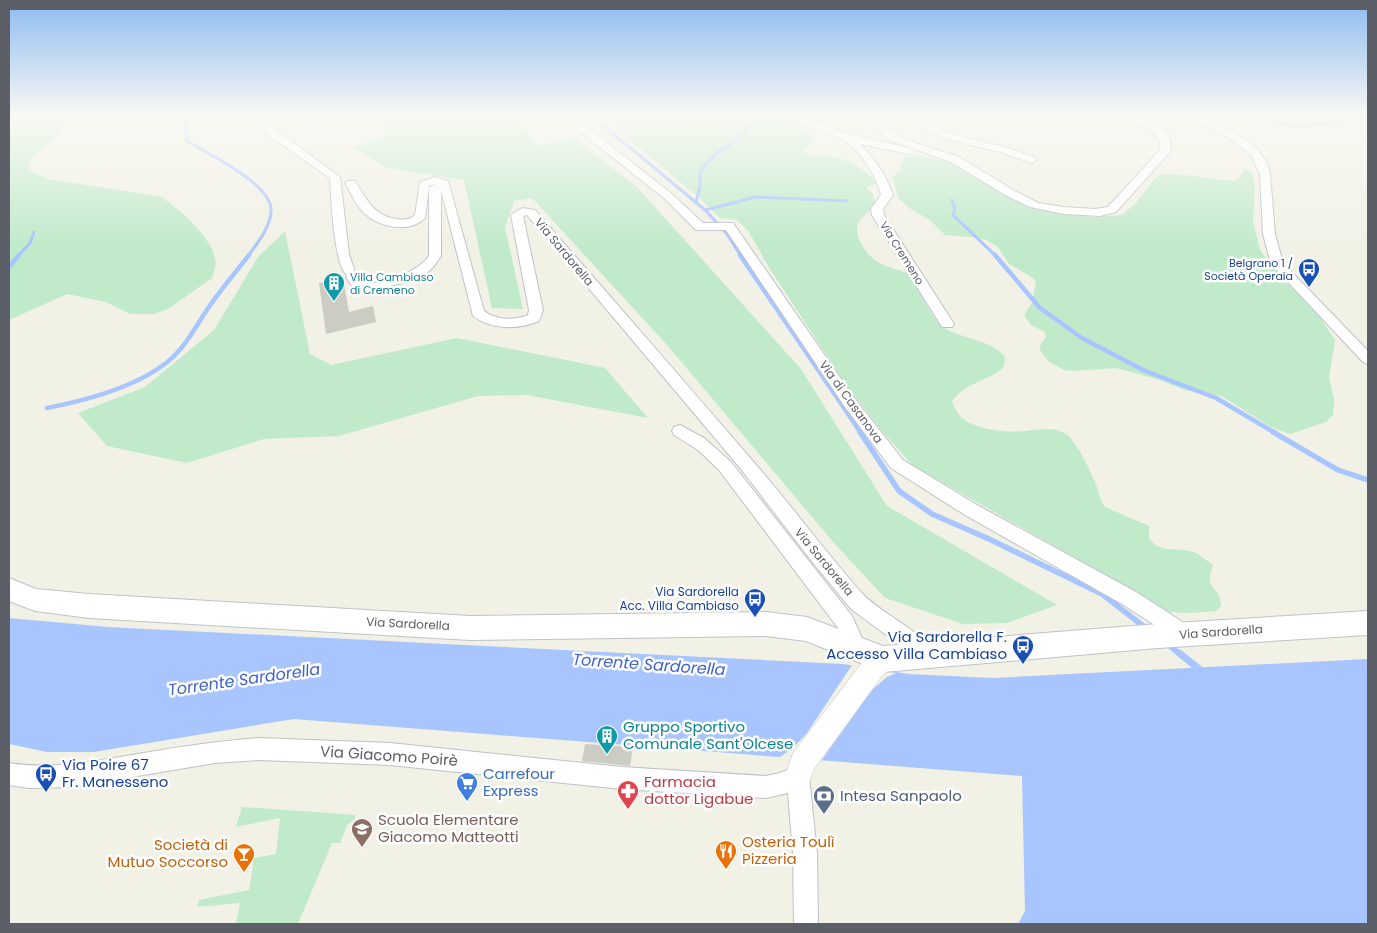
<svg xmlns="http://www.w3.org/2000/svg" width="1377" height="933" font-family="Poppins,sans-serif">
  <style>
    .green { fill: #c1eaca }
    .water { fill: #a8c5ff }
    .pier { fill: #f1f1e6 }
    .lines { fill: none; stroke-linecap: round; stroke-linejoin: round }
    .stream-far3 { stroke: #a8c5ff; stroke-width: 3 }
    .stream-far2 { stroke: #a8c5ff; stroke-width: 4.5 }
    .stream-far1 { stroke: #a8c5ff; stroke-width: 5.5 }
    .stream { stroke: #a8c5ff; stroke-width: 7 }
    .building { fill: #ccccc3 }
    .minor-casing { stroke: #bfc1c8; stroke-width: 2 }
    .tertiary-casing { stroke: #bfc1c8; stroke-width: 1 }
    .secondary-casing { stroke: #c0c2ca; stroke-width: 2 }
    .minor { fill: #fff; fill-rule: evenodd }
    .tertiary { fill: #fff; fill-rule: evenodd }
    .secondary { fill: #fff; fill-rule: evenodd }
    .labels { text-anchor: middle; stroke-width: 5; stroke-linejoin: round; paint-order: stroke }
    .far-street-label { font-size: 11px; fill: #5d5f68; stroke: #fff }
    .far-transit-label { font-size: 11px; fill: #164399; stroke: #fff; text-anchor: end }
    .far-culture-label { font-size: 11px; fill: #0d838f; stroke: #fff; text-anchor: start }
    .street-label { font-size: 12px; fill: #5d5f68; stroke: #fff }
    .transit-label { font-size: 12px; fill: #164399; stroke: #fff; text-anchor: end }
    .near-transit-label { font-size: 15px; fill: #164399; stroke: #fff; text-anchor: end }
    .near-culture-label { font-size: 15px; fill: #0d838f; stroke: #fff; text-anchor: start }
    .near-street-label { font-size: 15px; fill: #5d5f68; stroke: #fff }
    .near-shop-label { font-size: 15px; fill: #366cbe; stroke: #fff; text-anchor: start }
    .near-health-label { font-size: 15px; fill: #be3a42; stroke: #fff; text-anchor: start }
    .near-service-label { font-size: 15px; fill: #4e5e75; stroke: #fff; text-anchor: start }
    .near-education-label { font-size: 15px; fill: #785e54; stroke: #fff; text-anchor: start }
    .near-food-label { font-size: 15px; fill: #c56008; stroke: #fff; text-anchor: start }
    .near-water-label { font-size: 16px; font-style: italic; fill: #3e63ce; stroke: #fff }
  </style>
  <rect width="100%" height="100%" fill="#f1f1e6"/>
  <!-- green -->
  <g class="green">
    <path d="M9,116H67L58,134L31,158L28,170L49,179L162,197L186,216L204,236L212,249L216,263L212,278L168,309L154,314H130L106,302L67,294L9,320Z"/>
    <path d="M374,116H512L538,145L575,139L636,186L801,369L887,506L1057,605L1007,623L963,624L885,598L834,543L668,346L532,198L514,201L505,227L523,309L492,308L464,180L385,167L355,148L394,132Z"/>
    <path d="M601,116H685L701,120L715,121L727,116H788L803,125L811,134L812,142L809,147L802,151V154C825,157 847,155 865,172C869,176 873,177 877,182L876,184L866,187L872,193L875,202C870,214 861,216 858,223C853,236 867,256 878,262C888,268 898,270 908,273C915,284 933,320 942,326C960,340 990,338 1005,357L1004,366L1001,370C986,381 963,384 952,402C955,407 957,414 962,418C977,430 1006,433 1025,431C1039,430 1053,426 1066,434C1075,439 1091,472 1095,482C1099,491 1099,499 1105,507L1149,526V539L1156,546L1166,549L1185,550L1196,553L1213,565C1203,594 1221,583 1221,606L1216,611L1188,613L1167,612L1058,548L913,466L881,430L846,385L768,266L749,232L737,220L720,218L695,194Z"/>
    <path d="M914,155L948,161L962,167L1027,206L1055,213L1093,217L1122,215L1136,203L1155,178L1162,174L1185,175L1232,181L1237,180L1244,170H1249L1252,172L1255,186L1253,221L1260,250L1280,277L1315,310L1335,340L1329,377L1334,400L1333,415L1326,422L1290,434L1271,427L1221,396L1185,390L1160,380L1116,368L1072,371L1064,370L1048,361L1040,350V345L1046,337L1045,332L1031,325L1024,315L1032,303L1036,282L1033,278L1009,264L998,247L986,240L972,237L945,235L930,220L909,208L898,198L893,177L900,169L904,157Z"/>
    <path d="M285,231L310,354L331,365L457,338L605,368L648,418L527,395L478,396L339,436L264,439L187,463L107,446L78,413L145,387L214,330L258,257Z"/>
    <path d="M242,807L356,815L354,820L347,825L340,843H332L298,924H236L240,903L197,907L199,900L249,890L254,858L276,854L280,818L236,827Z"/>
  </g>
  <!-- water -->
  <path class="water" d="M9,618L108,627L843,664L909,674L993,678L1368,659V924H1018L1025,911L1022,776L294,719L94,752H47L9,744Z"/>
  <!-- pier -->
  <path class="pier" d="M852,665L896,673L887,677L872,690L821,761L806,762L775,760L793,748L807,733Z"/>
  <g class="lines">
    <!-- stream-far3 -->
    <g class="stream-far3">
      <path d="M178,116L185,125L187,141C208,154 270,183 271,209C272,225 257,244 248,256"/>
      <path d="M592,116L705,210L727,234L741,256"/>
      <path d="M1244,116L1296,126L1345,122"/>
      <path d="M952,200L955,209L953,215L996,256"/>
      <path d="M696,202L700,187V171L717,153L739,139L749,125L791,120"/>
      <path d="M705,210L756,197L847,201"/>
      <path d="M18,256L30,243L34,232"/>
    </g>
    <!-- stream-far2 -->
    <g class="stream-far2">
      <path d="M740,255L861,433"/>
      <path d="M995,255L1040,308L1082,338L1143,370L1216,398L1275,433"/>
      <path d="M9,267L19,255"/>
      <path d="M47,408C88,400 146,385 176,354C190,340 198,322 209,307C221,289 236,272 249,255"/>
    </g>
    <!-- stream-far1 -->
    <g class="stream-far1">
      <path d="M860,432L899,491L932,514L989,539L1102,594L1147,629"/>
      <path d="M1273,432L1338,470L1368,480"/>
      <path d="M1166,643L1181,655"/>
    </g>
    <!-- stream -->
    <path class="stream" d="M1179,653L1203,672"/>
  </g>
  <!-- building -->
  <g class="building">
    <path d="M343,278L349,312L373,306L376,322L326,334L319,283Z"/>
    <path d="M585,744L633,747L630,766L582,761Z"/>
  </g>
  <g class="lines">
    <!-- minor casing -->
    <g class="minor-casing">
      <g id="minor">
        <path d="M259,116H269L268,122L276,130L340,177L349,254L355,272L354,274L364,283C383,285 418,272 429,256V188L436,184L429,186L425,218C409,234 379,227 364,213C356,205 351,193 345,183L347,181H355C366,198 373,216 397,219C404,220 410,220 415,215L420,182L435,177L448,181L484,311C496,320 514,321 528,315L529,310L511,215L522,208L535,210C607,293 680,376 751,459C789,502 822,548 860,591C878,613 923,630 934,655L931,661L924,664L917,661L893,640L851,609L810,559L741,469L527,215L523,216L543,310L539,321C518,330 492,330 473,316L441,190V256L434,266L427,273L410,281L366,292L354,289L346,277L347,275C334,267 331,196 330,178L268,135L258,122Z"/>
        <path d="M297,116H308L315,121L310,124Z"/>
        <path d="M568,116H578L587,127L672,194L703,223H733L855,399L903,460L977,505L1136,592L1192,628L1195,634L1192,640L1185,643L1178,640L1122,604L965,515L891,468L845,407L726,230H696L664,198L579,131Z"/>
        <path d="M793,116H805L841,132L913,149L914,151L909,154L860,144C875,159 886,175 893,195L883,209L884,215L954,324L952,327H942L872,215L871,209L881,195C876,176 860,148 842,139C826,131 806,129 793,116Z"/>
        <path d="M893,116L918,118L926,117L947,133L1008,148L1036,158L1037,160L1032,163L1000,152L939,137L927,128L914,123L891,122L886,128L904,139L959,157L1015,191L1038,203L1064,207L1095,209L1108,207L1160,150C1164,127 1136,129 1126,116C1144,116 1180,131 1169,153L1116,212L1100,216L1064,214L1030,207L1007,196L951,162L889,140L876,128L882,118Z"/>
        <path d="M1184,116H1198L1227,128L1249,142L1258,150L1267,163L1270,174L1275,234L1283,263L1368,351V364L1363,362L1271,264L1263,234L1260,174L1251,155L1231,139Z"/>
        <path d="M680,425L704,438L731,462L852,616L867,649L864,655L857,658L850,655L838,628L719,470L698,450L674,435L672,431L674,427Z"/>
        <path d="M259,738L390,743L622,767L766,776L780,773L798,765L806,768L809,776L817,854L818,924H794L793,854L788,793L766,798L622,789L390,765L259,760L215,763L72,787L29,788L9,785V763C53,770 95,761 138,754C178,747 218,741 259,738Z"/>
      </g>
    </g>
    <!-- tertiary casing -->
    <g class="tertiary-casing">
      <path id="tertiary" d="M883,648L892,651L895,659L892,667L882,676L814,769L808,786L798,789L788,786L785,776L793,753L864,660L874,651Z"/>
    </g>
    <!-- secondary casing -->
    <g class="secondary-casing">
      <path id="secondary" d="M9,578L36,589L89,594L470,616L766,612L807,617L883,646L1158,624L1368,611V635L1158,648L883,672L806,641L766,636L470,640L89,618L35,611L9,601Z"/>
    </g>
    <!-- minor -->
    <use href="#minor" class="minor"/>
    <!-- tertiary -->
    <use href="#tertiary" class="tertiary"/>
    <!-- secondary -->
    <use href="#secondary" class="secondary"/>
  </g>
  <!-- sky -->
  <linearGradient id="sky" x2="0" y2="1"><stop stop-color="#8ebbf1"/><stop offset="0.47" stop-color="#f9f9f4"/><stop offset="1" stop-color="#f9f9f4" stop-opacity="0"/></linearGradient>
  <rect width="1377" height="246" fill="url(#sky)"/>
  <!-- icons -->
  <defs>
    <g id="bus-pin" transform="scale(1.125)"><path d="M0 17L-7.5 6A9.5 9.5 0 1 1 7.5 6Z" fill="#1a4fb4" stroke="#fff"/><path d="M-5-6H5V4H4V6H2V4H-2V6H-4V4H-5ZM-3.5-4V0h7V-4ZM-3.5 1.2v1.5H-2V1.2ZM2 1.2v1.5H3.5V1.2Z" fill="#fff"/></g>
    <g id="building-pin" transform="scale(1.125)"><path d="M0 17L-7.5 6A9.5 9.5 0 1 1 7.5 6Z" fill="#0f9aa8" stroke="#fff"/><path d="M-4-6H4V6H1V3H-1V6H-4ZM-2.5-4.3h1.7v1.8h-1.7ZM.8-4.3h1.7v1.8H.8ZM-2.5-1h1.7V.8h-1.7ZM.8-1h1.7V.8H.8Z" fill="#fff"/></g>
    <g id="supermarket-pin" transform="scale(1.125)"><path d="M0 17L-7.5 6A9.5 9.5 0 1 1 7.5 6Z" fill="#3f7fe0" stroke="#fff"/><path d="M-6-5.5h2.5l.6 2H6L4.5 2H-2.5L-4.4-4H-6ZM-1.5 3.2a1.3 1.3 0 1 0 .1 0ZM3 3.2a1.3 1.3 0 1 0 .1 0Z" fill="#fff"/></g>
    <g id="pharmacy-pin" transform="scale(1.125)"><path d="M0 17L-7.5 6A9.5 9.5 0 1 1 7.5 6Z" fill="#e0444e" stroke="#fff"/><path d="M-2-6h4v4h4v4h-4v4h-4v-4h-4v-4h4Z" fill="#fff"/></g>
    <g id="bank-pin" transform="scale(1.125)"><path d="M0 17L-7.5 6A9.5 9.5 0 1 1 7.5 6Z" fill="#5c6f8a" stroke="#fff"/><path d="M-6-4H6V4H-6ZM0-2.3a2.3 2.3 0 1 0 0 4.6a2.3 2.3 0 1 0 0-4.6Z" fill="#fff"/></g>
    <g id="school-pin" transform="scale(1.125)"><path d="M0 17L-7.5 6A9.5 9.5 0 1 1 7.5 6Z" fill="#8d6e63" stroke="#fff"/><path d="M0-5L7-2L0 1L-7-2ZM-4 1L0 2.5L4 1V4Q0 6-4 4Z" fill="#fff"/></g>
    <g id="restaurant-pin" transform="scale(1.125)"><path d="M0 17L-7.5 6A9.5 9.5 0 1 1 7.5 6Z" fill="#e8710a" stroke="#fff"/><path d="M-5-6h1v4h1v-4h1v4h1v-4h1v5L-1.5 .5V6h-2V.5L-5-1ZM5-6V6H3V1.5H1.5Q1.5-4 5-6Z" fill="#fff"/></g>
    <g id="bar-pin" transform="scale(1.125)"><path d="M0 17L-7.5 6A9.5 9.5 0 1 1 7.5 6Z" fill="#e8710a" stroke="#fff"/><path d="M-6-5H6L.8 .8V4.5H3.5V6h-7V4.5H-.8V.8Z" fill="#fff"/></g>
  </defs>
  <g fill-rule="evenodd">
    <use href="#bus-pin" x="1309" y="269"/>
    <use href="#building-pin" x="334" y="283"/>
    <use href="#bus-pin" x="755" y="599"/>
    <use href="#bus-pin" x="1023" y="646"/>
    <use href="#building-pin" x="607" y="736"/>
    <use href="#bus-pin" x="46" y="774"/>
    <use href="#supermarket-pin" x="467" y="783"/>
    <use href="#pharmacy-pin" x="628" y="791"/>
    <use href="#bank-pin" x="824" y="796"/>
    <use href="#school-pin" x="362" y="829"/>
    <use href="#restaurant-pin" x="726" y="851"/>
    <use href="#bar-pin" x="244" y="854"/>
  </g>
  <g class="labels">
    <!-- far-street labels -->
    <g class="far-street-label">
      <text transform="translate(902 253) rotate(58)" y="4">Via Cremeno</text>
    </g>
    <!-- far-transit labels -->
    <g class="far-transit-label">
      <text x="1293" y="267">Belgrano 1 /<tspan x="1293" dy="13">Società Operaia</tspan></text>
    </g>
    <!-- far-culture labels -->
    <g class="far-culture-label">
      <text x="350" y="281">Villa Cambiaso<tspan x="350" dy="13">di Cremeno</tspan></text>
    </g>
    <!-- street labels -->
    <g class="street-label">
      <text transform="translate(564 252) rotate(50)" y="4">Via Sardorella</text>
      <text transform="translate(851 402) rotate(54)" y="4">Via di Casanova</text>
      <text transform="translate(824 562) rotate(50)" y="4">Via Sardorella</text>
      <text transform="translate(408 624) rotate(3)" y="4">Via Sardorella</text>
      <text transform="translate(1221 632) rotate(-4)" y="4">Via Sardorella</text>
    </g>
    <!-- transit labels -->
    <g class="transit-label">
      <text x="739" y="596">Via Sardorella<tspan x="739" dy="14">Acc. Villa Cambiaso</tspan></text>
    </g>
    <!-- near-transit labels -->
    <g class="near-transit-label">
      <text x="1007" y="642">Via Sardorella F.<tspan x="1007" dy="17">Accesso Villa Cambiaso</tspan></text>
      <text x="62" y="770" text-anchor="start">Via Poire 67<tspan x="62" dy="17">Fr. Manesseno</tspan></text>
    </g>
    <!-- near-culture labels -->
    <g class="near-culture-label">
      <text x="623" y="732">Gruppo Sportivo<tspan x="623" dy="17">Comunale Sant'Olcese</tspan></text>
    </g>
    <!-- near-street labels -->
    <g class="near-street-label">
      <text transform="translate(389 756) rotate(4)" y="5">Via Giacomo Poirè</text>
    </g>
    <!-- near-shop labels -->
    <g class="near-shop-label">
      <text x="483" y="779">Carrefour<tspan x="483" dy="17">Express</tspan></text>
    </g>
    <!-- near-health labels -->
    <g class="near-health-label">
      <text x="644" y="787">Farmacia<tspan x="644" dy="17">dottor Ligabue</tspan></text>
    </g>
    <!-- near-service labels -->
    <g class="near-service-label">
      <text x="840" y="801">Intesa Sanpaolo</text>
    </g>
    <!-- near-education labels -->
    <g class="near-education-label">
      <text x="378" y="825">Scuola Elementare<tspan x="378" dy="17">Giacomo Matteotti</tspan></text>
    </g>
    <!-- near-food labels -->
    <g class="near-food-label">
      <text x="742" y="847">Osteria Toulì<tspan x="742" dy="17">Pizzeria</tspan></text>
      <text x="228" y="850" text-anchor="end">Società di<tspan x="228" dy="17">Mutuo Soccorso</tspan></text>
    </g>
    <!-- near-water labels -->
    <g class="near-water-label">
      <text transform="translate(649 664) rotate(4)" y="6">Torrente Sardorella</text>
      <text transform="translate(244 679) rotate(-8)" y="6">Torrente Sardorella</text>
    </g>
  </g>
  <!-- border -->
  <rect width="1377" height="933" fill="none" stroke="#5d5f68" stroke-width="20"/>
</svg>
